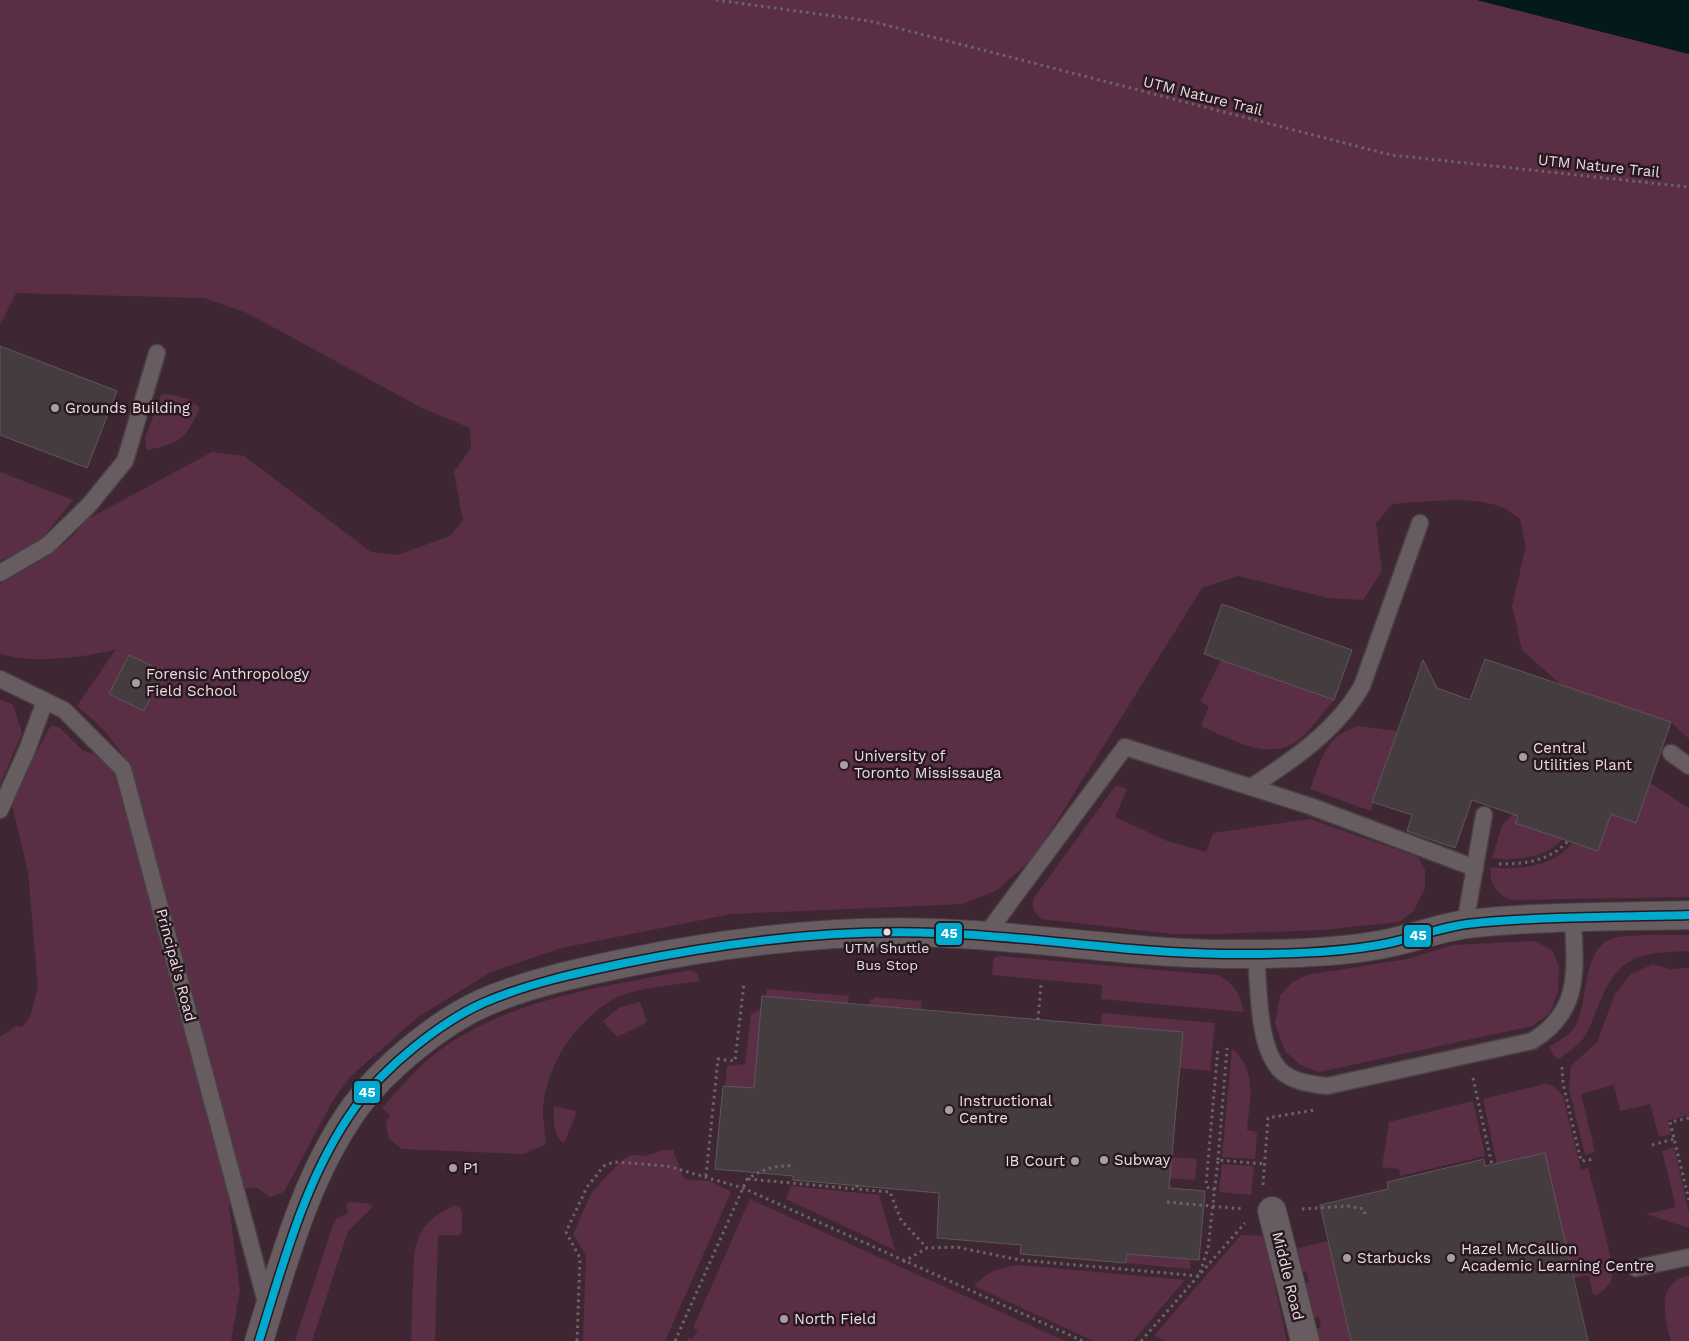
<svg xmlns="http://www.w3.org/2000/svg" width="1689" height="1341" font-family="'Work Sans',sans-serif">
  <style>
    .built { fill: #3e2732 }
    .green { fill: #5a2f45 }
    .water { fill: #04191a }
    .building { fill: #453c40; stroke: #5f555a }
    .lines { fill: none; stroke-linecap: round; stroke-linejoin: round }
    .lane-casing { stroke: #494045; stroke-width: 19 }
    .street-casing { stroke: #494045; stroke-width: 30 }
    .path { stroke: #6c6467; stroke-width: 3; stroke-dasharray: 2.5 4; stroke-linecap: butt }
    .lane { stroke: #675d61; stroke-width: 16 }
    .street { stroke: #675d61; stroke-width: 28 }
    .bus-1-casing { stroke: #291820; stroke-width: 11 }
    .bus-1 { stroke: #00a9ce; stroke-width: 8 }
    .poi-dot { fill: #a99da2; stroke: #291820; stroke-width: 2 }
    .bus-dot { fill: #eadde3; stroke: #291820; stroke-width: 2 }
    .labels { text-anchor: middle; stroke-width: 5; stroke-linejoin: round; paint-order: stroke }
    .bus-label { font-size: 14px; fill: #eadde3; stroke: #291820 }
    .street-label { font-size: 15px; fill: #eadde3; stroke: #291820 }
    .poi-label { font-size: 15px; fill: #eadde3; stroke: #291820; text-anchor: start }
    .line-badge { stroke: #291820; stroke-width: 2 }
    .badge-label { font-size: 14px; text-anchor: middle; font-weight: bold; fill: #fff }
  </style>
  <rect width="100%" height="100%" fill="#30252a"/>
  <!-- built -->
  <path class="built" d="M0,0L1689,188V1341H0Z"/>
  <!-- green -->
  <g class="green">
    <path d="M0,0H1477L1689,54V739L1671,722L1560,684L1522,650L1512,606L1526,546L1520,519C1515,515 1509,511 1504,508C1474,495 1424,502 1392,504L1376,523L1382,571L1363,600L1328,598L1238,576L1202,588L1035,856L997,890L963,904L731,914L561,948L491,972L418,1017L350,1077L332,1102L284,1192L270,1197L257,1188L240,1189L229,1206L240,1290L231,1341H0V1037L16,1026L22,1027L30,1017L38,987L28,872L11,801L51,725L60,728L82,750L129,766C115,739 100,725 77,706L116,649C91,657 23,665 0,653V584C30,567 67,548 86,520L212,452L244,456L371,552L397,555L450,536L463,521L454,472L471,448L470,428L422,408L247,313L204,298L16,293L0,325Z"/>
    <path d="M167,394L189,399L200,408C185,439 181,443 147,450L145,438L161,395Z"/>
    <path d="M0,472L73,500L40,541L0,561Z"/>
    <path d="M1221,660L1334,700C1323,712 1313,727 1301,738C1271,764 1232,739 1201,726L1209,706L1200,702Z"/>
    <path d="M0,699L13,705L22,733L0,784Z"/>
    <path d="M1358,726L1397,731L1371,811L1310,789C1322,759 1324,737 1358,726Z"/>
    <path d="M1650,783L1689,808V897L1512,900C1496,895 1489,884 1491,867C1517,871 1556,866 1572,843L1598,851L1611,814L1636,823Z"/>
    <path d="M1116,785L1127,789L1115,817L1167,841L1206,852L1213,833L1310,819L1418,857L1425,870V888L1414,911L1399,922L1321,930L1216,934H1173L1041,919L1033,909V899Z"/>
    <path d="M1513,814L1518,816L1515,823L1563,839C1545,858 1517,861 1492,858L1502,826Z"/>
    <path d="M1649,935H1689V951C1639,953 1620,954 1599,1004C1594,1015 1590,1029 1583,1039C1577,1046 1567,1053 1559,1059L1553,1055L1549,1047C1557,1042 1568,1036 1574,1028C1591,1003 1579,944 1618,937C1628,935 1639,936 1649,935Z"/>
    <path d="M1534,941L1552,950L1559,966L1558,991L1550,1013L1532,1026L1319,1072L1300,1065L1285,1051L1275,1023L1280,996L1291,983L1307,975L1407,959L1453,945Z"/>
    <path d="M999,956L1218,975C1235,984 1240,994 1244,1012L1101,999L1102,985L992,975L994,958Z"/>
    <path d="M1653,964L1669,969L1689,968V1115L1668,1120L1671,1134L1659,1137L1650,1104L1620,1111L1614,1085L1581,1094L1595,1152L1585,1155L1569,1089L1571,1066L1597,1042L1615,994L1631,974Z"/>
    <path d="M690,970L697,974L700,981C676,985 640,987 618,997C578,1017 545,1065 543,1110C543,1121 545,1133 546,1144L524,1154L402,1149L389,1139L386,1123L390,1115L382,1108C401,1087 421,1063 444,1047C514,998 608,986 690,970Z"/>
    <path d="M767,989L849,996L848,1003L766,996Z"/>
    <path d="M874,997L922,1001L921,1009L869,1005L870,999H874Z"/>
    <path d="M640,1002L647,1022L617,1037L603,1021L620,1007Z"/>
    <path d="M761,1009L754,1088L725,1086L727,1066L745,1064L751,1014Z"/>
    <path d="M1102,1013L1215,1023L1210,1071L1180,1068L1183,1032L1101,1025Z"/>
    <path d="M1232,1048C1258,1073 1250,1098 1247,1130L1257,1132L1255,1159L1222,1157Z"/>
    <path d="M1545,1084L1554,1086L1563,1096L1581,1170L1588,1168C1593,1188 1615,1263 1612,1278C1610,1285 1603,1291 1597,1295L1593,1294L1589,1275L1574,1278L1545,1153L1497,1164L1483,1099Z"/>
    <path d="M1473,1101L1485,1156L1400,1176L1399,1169L1382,1167L1389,1122Z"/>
    <path d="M554,1106L575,1111L576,1115L564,1143C552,1136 554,1118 554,1106Z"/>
    <path d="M1674,1147L1689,1213V1228L1646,1214L1676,1207L1662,1151Z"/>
    <path d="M663,1150H673L683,1177L688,1180L710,1181L731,1192L665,1341H583L586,1255L573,1234L592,1192L622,1160L631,1155L645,1156Z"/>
    <path d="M1170,1157L1197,1159L1195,1180L1168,1178Z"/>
    <path d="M1222,1164L1254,1166L1251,1195L1219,1192Z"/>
    <path d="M791,1186L879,1195L895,1250L786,1199Z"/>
    <path d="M750,1199L1056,1337L1066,1341H687L689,1337L693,1339L698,1330L693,1328Z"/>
    <path d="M354,1202L370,1204L373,1207L348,1231L312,1341H295L333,1225L336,1219L348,1213L346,1203Z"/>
    <path d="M455,1205L460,1207L462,1213V1233L458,1235H438L435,1341H411C412,1322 412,1302 413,1283C414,1242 415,1224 455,1205Z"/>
    <path d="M1241,1235L1264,1236L1287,1341H1166L1154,1336Z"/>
    <path d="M1328,1241L1351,1341H1319L1316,1329L1321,1327L1319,1317L1313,1318L1304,1284L1309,1282L1306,1271L1300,1272L1294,1249Z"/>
    <path d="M1127,1254L1190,1260V1269L1126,1263Z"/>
    <path d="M1020,1265L1185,1280L1133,1341H1094L974,1286C989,1270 999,1268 1020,1265Z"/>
    <path d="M1689,1275V1341H1671C1665,1315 1655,1284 1689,1275Z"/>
  </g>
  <!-- water -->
  <path class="water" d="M1477,0H1689V54Z"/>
  <!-- building -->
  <g class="building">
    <path d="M0,346L117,391L87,468L0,435Z"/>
    <path d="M1222,604L1352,650L1334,700L1204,654Z"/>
    <path d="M129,655L163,671L144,711L109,694Z"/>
    <path d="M1485,659L1671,722L1636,823L1611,814L1598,851L1515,823L1518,816L1472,800L1455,848L1407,831L1412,815L1372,802L1423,660L1437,688L1470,700Z"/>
    <path d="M762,996L1183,1032L1169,1188L1205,1191L1199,1260L1127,1254L1126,1263L1020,1254L1021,1245L937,1238L939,1193L793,1180V1176L715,1169L723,1086L754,1088Z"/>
    <path d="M1545,1153L1588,1341H1351L1320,1205L1388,1189L1387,1182L1484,1159L1485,1166Z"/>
  </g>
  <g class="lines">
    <!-- lane casing -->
    <g class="lane-casing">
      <g id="lane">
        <path d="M0,573L48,545L89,505L125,461L157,353"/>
        <path d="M0,679L64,710L123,769L267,1306"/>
        <path d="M1671,753L1689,766"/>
        <path d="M1251,787C1293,760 1337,730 1362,686L1420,523"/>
        <path d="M0,810L27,750L45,701"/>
        <path d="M1465,924L1484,815"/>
        <path d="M985,936L1125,747L1310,806L1475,868"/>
        <path d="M1256,954C1259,986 1257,1046 1280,1070C1292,1082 1311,1084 1327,1086L1532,1041C1582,1011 1575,969 1573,918"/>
        <path d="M1636,1268L1689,1257"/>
      </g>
    </g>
    <!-- street casing -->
    <g class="street-casing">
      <g id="street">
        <path d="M1272,1211L1305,1341"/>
        <path d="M259,1341C284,1261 306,1175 356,1106C385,1067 439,1023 483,1003C529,983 577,973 625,963C727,942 832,929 936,933C1032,936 1127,953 1223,954C1275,954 1328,954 1379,945C1409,940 1437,928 1467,924C1540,916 1615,917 1689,915"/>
      </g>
    </g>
    <!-- path -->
    <g class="path">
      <path d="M716,0L870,21L1391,155L1689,187"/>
      <path d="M1499,864C1525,864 1550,861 1568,841"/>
      <path d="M1038,1020L1041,984"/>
      <path d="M1562,1067L1563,1083L1581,1161L1594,1159"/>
      <path d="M1473,1078L1492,1165"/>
      <path d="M1689,1118L1670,1122L1689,1200"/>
      <path d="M1652,1145L1674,1139"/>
      <path d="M1218,1160L1227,1048"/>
      <path d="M706,1176L718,1059L735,1061L744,983"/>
      <path d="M748,1179L857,1189"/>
      <path d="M857,1185V1189L890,1192L901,1220L927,1248"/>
      <path d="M1263,1185L1268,1118L1314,1110"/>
      <path d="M1215,1189H1209L1206,1185L1218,1047"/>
      <path d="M1167,1202L1243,1209"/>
      <path d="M1302,1209L1348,1206L1364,1209L1365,1214"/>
      <path d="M903,1262L927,1248L956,1247L1020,1260L1199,1276L1208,1248L1218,1160L1265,1164"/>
      <path d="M577,1341L580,1258L566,1232L587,1187L604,1166L614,1162L667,1166L743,1188L1083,1341"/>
      <path d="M675,1341L747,1179C763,1169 775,1165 794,1166"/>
      <path d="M1141,1341L1245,1223"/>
    </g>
    <!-- lane -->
    <use href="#lane" class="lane"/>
    <!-- street -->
    <use href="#street" class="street"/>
    <!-- bus-1 casing -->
    <g class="bus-1-casing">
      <path id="bus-1" d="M259,1341C284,1261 306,1175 356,1106C385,1067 439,1023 483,1003C529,983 577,973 625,963C727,942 832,929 936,933C1032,936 1127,953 1223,954C1275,954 1328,954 1379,945C1409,940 1437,928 1467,924C1540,916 1615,917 1689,915"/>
    </g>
    <!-- bus-1 -->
    <use href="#bus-1" class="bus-1"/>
  </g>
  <!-- markers -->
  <g class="poi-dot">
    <circle cx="55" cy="408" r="5"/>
    <circle cx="136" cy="683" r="5"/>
    <circle cx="1523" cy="757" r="5"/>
    <circle cx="844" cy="765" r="5"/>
    <circle cx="949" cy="1110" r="5"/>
    <circle cx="1104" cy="1160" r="5"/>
    <circle cx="1075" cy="1161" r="5"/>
    <circle cx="453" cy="1168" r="5"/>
    <circle cx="1347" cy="1258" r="5"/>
    <circle cx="1451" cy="1258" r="5"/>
    <circle cx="784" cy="1319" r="5"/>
  </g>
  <circle class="bus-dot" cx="887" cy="932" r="4.5"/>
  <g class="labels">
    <!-- bus labels -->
    <g class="bus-label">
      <text x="887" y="953">UTM Shuttle<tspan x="887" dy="17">Bus Stop</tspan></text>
    </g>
    <!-- street labels -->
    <g class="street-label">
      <text transform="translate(1203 96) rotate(14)" y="5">UTM Nature Trail</text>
      <text transform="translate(1599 166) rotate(6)" y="5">UTM Nature Trail</text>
      <text transform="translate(176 965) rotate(75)" y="5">Principal's Road</text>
      <text transform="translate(1288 1276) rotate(76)" y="5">Middle Road</text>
    </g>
    <!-- poi labels -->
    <g class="poi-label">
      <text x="65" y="413">Grounds Building</text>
      <text x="146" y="679">Forensic Anthropology<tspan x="146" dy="17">Field School</tspan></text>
      <text x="1533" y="753">Central<tspan x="1533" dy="17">Utilities Plant</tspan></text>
      <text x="854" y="761">University of<tspan x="854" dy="17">Toronto Mississauga</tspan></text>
      <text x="959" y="1106">Instructional<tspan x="959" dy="17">Centre</tspan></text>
      <text x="1114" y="1165">Subway</text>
      <text x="1065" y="1166" text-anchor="end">IB Court</text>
      <text x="463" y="1173">P1</text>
      <text x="1461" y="1254">Hazel McCallion<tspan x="1461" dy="17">Academic Learning Centre</tspan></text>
      <text x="1357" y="1263">Starbucks</text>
      <text x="794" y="1324">North Field</text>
    </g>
  </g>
  <g class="line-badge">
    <rect x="935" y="922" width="28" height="24" rx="5" fill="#00a9ce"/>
    <rect x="1403" y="924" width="29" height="24" rx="5" fill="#00a9ce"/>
    <rect x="353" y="1080" width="28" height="24" rx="5" fill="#00a9ce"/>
  </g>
  <g class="badge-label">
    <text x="949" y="938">45</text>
    <text x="1418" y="940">45</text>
    <text x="367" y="1097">45</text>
  </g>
</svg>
